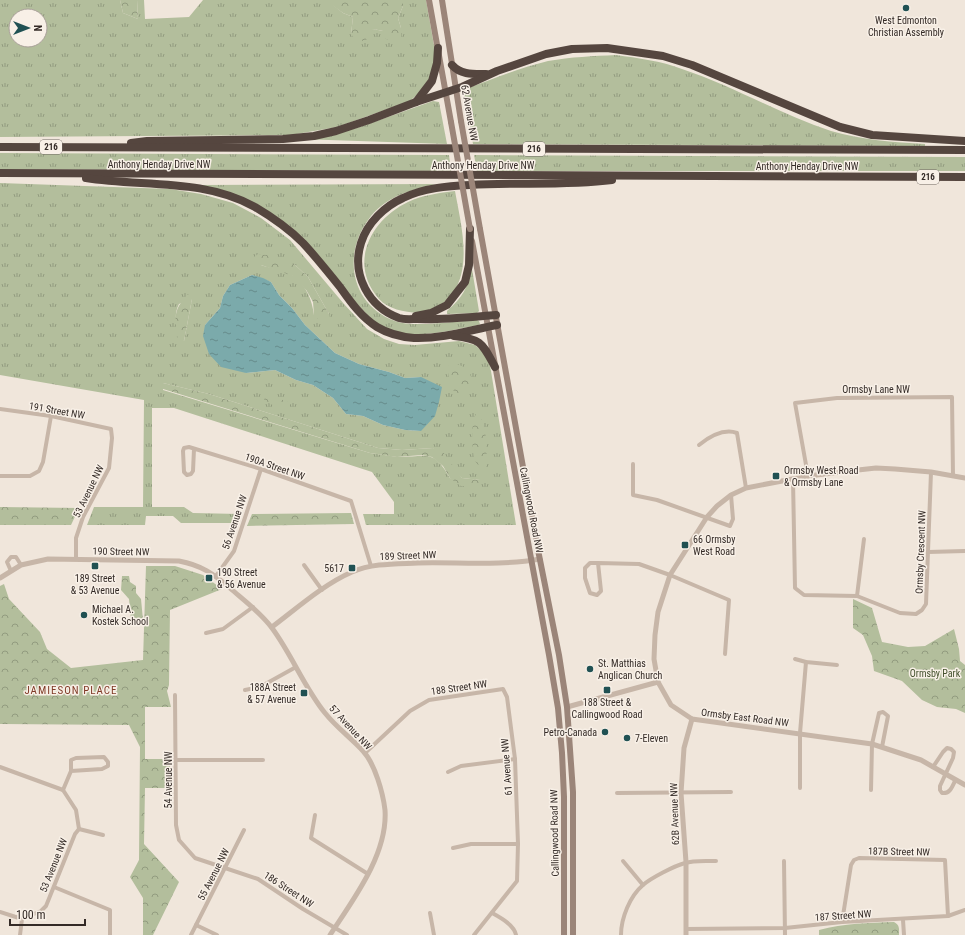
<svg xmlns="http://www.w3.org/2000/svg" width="965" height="935" font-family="'Roboto Condensed',sans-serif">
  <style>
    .grass { fill: url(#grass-tufts); fill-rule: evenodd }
    .forest { fill: url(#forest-crowns) }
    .water { fill: url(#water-ripples) }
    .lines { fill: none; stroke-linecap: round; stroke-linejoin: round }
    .minor { stroke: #c7b6a8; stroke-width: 4 }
    .tertiary { stroke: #c7b6a8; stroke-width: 5 }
    .secondary { stroke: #9b8579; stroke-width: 6 }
    .motorway { stroke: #55463f; stroke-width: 8 }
    .secondary-bridge { stroke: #9b8579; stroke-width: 6 }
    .poi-dot { fill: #205153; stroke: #f8f0e7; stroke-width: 1.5 }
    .labels { text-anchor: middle; stroke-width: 3; stroke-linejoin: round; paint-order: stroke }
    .shield { fill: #f8f0e7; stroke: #6f6661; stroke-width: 1 }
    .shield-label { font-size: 9px; font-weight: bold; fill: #342b27 }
    .poi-label { font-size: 10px; fill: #342b27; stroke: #f8f0e7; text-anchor: start }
    .street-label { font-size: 10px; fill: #342b27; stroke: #f8f0e7 }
    .park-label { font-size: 10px; fill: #44512d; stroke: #f8f0e7 }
    .neighbourhood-label { font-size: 11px; letter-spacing: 1px; fill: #7f3925; stroke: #f8f0e7 }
  </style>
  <defs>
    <pattern id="grass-tufts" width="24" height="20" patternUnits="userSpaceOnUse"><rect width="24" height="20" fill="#b3be9c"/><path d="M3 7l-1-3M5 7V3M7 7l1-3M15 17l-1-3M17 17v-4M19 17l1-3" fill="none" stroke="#929b7f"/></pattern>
    <pattern id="forest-crowns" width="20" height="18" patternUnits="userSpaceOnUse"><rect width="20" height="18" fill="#b3be9c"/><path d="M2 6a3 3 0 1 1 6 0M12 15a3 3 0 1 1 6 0" fill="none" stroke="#929b7f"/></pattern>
    <pattern id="water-ripples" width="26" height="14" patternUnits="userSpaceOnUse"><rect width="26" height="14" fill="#7baaab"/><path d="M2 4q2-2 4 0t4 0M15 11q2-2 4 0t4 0" fill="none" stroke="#668b8b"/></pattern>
  </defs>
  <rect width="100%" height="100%" fill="#f0e6db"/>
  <!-- grass -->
  <g class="grass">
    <path d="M0,0H120L123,13L138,19L137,0H144L145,19L189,17L203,0H333V5L343,13L353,17L351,34L373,29L383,31L401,28L398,18L403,6V0H426L435,51V63L430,78L420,92L410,101L337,127L291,135L0,137ZM16,16H40V40H16Z"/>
    <path d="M616,55C638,58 661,61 682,69C733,86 780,114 831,131C862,140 893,142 925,144V146L473,144L463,90C491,80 519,68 548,61C571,57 593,56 616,55Z"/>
    <path d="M433,101L439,102L447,144L299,139L357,128Z"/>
    <path d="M0,153L449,155L451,171L0,169Z"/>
    <path d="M474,155L965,157V171H477Z"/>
    <path d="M0,183L170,189L201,194L233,203L261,218L290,240L344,304L367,329L384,339L399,344L415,345L459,341L475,345L484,353L489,362L491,371L516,525H366L363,514H394V502L372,472L174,408H152V507H184L193,513L240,514L238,523H181L173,516H146L145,525H87L94,507H143L144,400L0,375ZM294,264L308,277L329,314L314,315C312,300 307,287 294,276C287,271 270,268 261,265ZM252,275L271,282L279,295L292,308L305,325L335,353L359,364L389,372L405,378L421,377V431L405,430L383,425L363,416L346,414L333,398L313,385L296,380L275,370L246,373L205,325L220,308L223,296L230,285ZM192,299L184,341C178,327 172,318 179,304ZM163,383L209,394L378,448L402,450L433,448L462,478L480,480L481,486L450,478C433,448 427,457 398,457C389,456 379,454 370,453L163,390Z"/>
    <path d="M435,184C412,190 387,196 371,216C342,252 349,304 395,321C413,328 456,321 477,320L479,321L480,324L478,325C446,331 408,343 378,324C372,320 367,314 362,309L270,214L197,185Z"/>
    <path d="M455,191C461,225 476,278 443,303C436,308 427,313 418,313C404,312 388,309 379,299C348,264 370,220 408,202C423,195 439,193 455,191Z"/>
    <path d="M472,269L479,311L477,313L447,314V311C462,298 467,289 472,269Z"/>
  </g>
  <!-- forest -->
  <g class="forest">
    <path d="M120,0H137L138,19L123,13Z"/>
    <path d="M333,0H403V6L398,18L401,28V38L391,42L385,38L383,31L373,29L366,40L357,42L351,34L353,17L343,13L332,5Z"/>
    <path d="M258,254L276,256L294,264L308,277L329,314L331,323H322L314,315L313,302L307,291L293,276L261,265L253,258Z"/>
    <path d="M188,294L192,299L184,341L177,337C175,315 173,311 188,294Z"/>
    <path d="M453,363C463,365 474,372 471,384C470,388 466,391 463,394L457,395L451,387L447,367Z"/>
    <path d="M163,383L209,394L378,448L402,450L433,448L443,452L462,478L481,480V486H461L450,478L443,466L432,457L422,455L397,457L370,453L163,389Z"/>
    <path d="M265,397L278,398L290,403V406C280,410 272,405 264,400Z"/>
    <path d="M477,413C488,423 487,453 486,467L481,469C479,466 477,463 475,461C472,452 470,419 477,413Z"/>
    <path d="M0,507L79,508L71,525H0Z"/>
    <path d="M351,513L354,524L247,526L252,514Z"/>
    <path d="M146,566H175L203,575L222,589L170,610L169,685L167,691L171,707H145V759H170V788H145L144,844L179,882L153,935H143V898L130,877L139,860L140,747L129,725L0,724V586L4,584L9,599L40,632L47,649L71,668L143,660Z"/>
    <path d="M122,576H129L130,582L136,586V593L141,599L143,620H131L129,599L121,590Z"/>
    <path d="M853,599L872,608L882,642L908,647L925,646L954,629L959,649L960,661L965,665V713L956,709L937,707L922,700L902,681L874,671L872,656L863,635L853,628Z"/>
    <path d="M894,922C900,925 899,929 899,935H819V930C844,923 869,923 894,922Z"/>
  </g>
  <!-- water -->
  <path class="water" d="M252,275L263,278L271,282L279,295L292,308L305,325L335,353L359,364L389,372L405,378L421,377L442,387L439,402L435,416L421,431L405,430L383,425L363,416L346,414L333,398L313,385L296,380L275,370L246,373L221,367L209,354L203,336L205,325L220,308L223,296L230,285Z"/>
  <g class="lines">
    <!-- minor -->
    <g class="minor">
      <path d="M0,409L51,416L111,429L112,438L109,468L83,517L76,538V559"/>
      <path d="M699,445C709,437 723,428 737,433L746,488"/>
      <path d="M194,449L193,471L191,474L187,475L184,472L183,451L184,448L189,447L261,469L351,501L371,566"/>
      <path d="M633,464V495L657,500L730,526L733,519L731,495"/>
      <path d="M0,476H30L39,471L43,462L51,416"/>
      <path d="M808,476L795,403L837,398L952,397L953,476"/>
      <path d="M793,479L795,588L804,595L857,596L900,613L916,614L922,610L926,604L931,472"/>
      <path d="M928,552L965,551"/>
      <path d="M598,563H590L585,568V578L590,593L597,595L601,591L598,563L639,564L670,575L729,600L725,654"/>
      <path d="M304,565L322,590"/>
      <path d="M11,571L7,562L11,557H16L21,565"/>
      <path d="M216,576L234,551L261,469"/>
      <path d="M857,596L864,539"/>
      <path d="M206,633L223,629L253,607"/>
      <path d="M795,659L806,662L837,665"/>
      <path d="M245,690L260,687L296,667"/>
      <path d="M175,695L176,825L179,840L195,858L258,879L303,909L347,935"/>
      <path d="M365,753L410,711L429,700L503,689L507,697L515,759L518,844L517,881L474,935"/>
      <path d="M176,760H263"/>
      <path d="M0,767L63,790L71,771V760L76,758L104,757L108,762V766L102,769L71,771"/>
      <path d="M933,767L943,752L947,748L951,749L954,752L953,758L940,786V790L942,793C950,794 952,787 955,781"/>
      <path d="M448,772L461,766L515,759"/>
      <path d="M800,788V733L806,662"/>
      <path d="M63,790L76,810L79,829"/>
      <path d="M871,790L872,744L879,713L883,712L888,716L882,747"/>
      <path d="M617,793L731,792"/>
      <path d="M315,815L311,838L368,874"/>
      <path d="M79,829L103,835"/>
      <path d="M453,848L471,844H518"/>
      <path d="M623,861L643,885"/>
      <path d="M784,861L785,935"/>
      <path d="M54,887L110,910V935"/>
      <path d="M0,912L22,919"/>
      <path d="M430,913L434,935"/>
      <path d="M492,913C501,918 514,925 516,935"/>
      <path d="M22,919L41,911L46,906L75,834L79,829"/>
      <path d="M903,920L904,935"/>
      <path d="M842,922L851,865L854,860L859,858L945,860L948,916"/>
      <path d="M196,925L217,935"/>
      <path d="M686,929L785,928L842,922L948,916L965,910"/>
      <path d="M20,935L22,919"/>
      <path d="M191,935L244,830"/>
      <path d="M621,935C621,918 630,896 643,885C651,878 674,866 685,863C694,860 706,861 716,861"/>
    </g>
    <!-- tertiary -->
    <g class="tertiary">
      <path d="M965,478L931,472L895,469L876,468L858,470L808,476L746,488L731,495L717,506L707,517L670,575L658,612L655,635L654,659L658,682L671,705L692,719L872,744L921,760L965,785"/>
      <path d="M0,578L21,565L48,559L179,561C201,565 214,574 231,589C245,601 261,613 272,628C292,655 304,687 325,713C336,727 351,738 363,751C375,764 383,793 385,810C388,854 353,900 330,935"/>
      <path d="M272,627C296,609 324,584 352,572C373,563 396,564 418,563C459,562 500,566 540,559"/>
      <path d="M567,707L658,682"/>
      <path d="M686,935V862L681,793L684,748L692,719"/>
    </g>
    <!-- secondary -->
    <g class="secondary">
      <path d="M429,0L451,122"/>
      <path d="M442,0L461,121"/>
      <path d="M480,229L538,550L559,655L567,707L573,792V935"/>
      <path d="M472,241L549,655L558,708L562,753L564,797V935"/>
    </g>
    <!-- motorway -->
    <g class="motorway">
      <path d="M452,65C461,75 473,74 486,74"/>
      <path d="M416,102L432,81L437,63L438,48"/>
      <path d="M131,143L147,141L283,139L314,136L336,131L369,120L416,102L462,87L497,71L546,54L572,49L607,48L663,56L692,65L840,127L872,135L965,141"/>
      <path d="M0,147L965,150"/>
      <path d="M0,173L965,177"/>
      <path d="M86,178C142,187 203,178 255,207C272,217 289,229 303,243C316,257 328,272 340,287C350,301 361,317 377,327C387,333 402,337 414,338C443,339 470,330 497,325"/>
      <path d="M496,315C470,317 443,320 417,319C412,319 405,320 399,318C369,307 351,275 361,243C367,223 385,206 403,198C423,188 448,186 470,185C517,182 566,186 612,180"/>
      <path d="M416,316L431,313L447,305L465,282L469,265L470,229"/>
      <path d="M454,336C482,339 482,343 495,367"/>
    </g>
    <!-- secondary-bridge -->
    <g class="secondary-bridge">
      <path d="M461,121L480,229"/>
      <path d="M451,122L470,229"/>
    </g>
  </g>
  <!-- markers -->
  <g class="poi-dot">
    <circle cx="906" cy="8" r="4"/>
    <rect x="772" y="472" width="8" height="8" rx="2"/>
    <rect x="681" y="541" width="8" height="8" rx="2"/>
    <rect x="91" y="562" width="8" height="8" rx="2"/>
    <rect x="348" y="564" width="8" height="8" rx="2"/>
    <rect x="205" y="574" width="8" height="8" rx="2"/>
    <circle cx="84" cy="615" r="4"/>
    <circle cx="590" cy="669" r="4"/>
    <rect x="603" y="686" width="8" height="8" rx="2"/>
    <rect x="300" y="689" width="8" height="8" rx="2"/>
    <circle cx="605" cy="732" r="4"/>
    <circle cx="627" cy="738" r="4"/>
  </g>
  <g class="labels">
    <!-- shield labels -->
    <g class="shield">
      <rect x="40" y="140" width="22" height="14" rx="3"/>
      <rect x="523" y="142" width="22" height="14" rx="3"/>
      <rect x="917" y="170" width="22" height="14" rx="3"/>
    </g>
    <g class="shield-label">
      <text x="51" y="150">216</text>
      <text x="534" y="152">216</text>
      <text x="928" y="180">216</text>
    </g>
    <!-- poi labels -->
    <g class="poi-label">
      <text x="906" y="24" text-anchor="middle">West Edmonton<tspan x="906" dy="12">Christian Assembly</tspan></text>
      <text x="784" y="474">Ormsby West Road<tspan x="784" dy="12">&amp; Ormsby Lane</tspan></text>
      <text x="693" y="543">66 Ormsby<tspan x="693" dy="12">West Road</tspan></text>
      <text x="344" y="572" text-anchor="end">5617</text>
      <text x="217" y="576">190 Street<tspan x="217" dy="12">&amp; 56 Avenue</tspan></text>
      <text x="95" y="582" text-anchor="middle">189 Street<tspan x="95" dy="12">&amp; 53 Avenue</tspan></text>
      <text x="92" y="613">Michael A.<tspan x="92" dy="12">Kostek School</tspan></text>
      <text x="598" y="667">St. Matthias<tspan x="598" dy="12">Anglican Church</tspan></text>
      <text x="296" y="691" text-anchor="end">188A Street<tspan x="296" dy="12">&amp; 57 Avenue</tspan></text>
      <text x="607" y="706" text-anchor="middle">188 Street &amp;<tspan x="607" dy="12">Callingwood Road</tspan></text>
      <text x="597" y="736" text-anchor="end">Petro-Canada</text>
      <text x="635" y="742">7-Eleven</text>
    </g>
    <!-- street labels -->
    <g class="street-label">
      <text transform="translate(470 113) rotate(80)" y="4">62 Avenue NW</text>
      <text x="159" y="168">Anthony Henday Drive NW</text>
      <text x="483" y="169">Anthony Henday Drive NW</text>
      <text x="807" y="170">Anthony Henday Drive NW</text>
      <text x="876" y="393">Ormsby Lane NW</text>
      <text transform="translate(57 410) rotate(10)" y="4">191 Street NW</text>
      <text transform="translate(275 466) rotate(19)" y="4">190A Street NW</text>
      <text transform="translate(88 491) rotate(-64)" y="4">53 Avenue NW</text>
      <text transform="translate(532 510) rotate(79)" y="4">Callingwood Road NW</text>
      <text transform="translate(234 522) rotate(-71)" y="4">56 Avenue NW</text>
      <text transform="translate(121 551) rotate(1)" y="4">190 Street NW</text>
      <text transform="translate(920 552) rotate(-88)" y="4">Ormsby Crescent NW</text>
      <text transform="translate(408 555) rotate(-2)" y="4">189 Street NW</text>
      <text transform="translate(459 687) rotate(-8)" y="4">188 Street NW</text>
      <text transform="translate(745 717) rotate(7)" y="4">Ormsby East Road NW</text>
      <text transform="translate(351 727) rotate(47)" y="4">57 Avenue NW</text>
      <text transform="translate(506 767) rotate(-94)" y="4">61 Avenue NW</text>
      <text transform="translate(168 780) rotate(-90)" y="4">54 Avenue NW</text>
      <text transform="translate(674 814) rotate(-92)" y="4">62B Avenue NW</text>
      <text transform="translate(554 833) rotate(-91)" y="4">Callingwood Road NW</text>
      <text transform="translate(899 851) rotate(1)" y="4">187B Street NW</text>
      <text transform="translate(53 865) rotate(-68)" y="4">53 Avenue NW</text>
      <text transform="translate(213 874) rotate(-63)" y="4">55 Avenue NW</text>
      <text transform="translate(289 889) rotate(33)" y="4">186 Street NW</text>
      <text transform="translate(843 915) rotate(-4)" y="4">187 Street NW</text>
    </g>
    <!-- park labels -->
    <g class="park-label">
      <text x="935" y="677">Ormsby Park</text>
    </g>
    <!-- neighbourhood labels -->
    <g class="neighbourhood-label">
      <text x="71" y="694">JAMIESON PLACE</text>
    </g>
  </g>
  <!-- north arrow -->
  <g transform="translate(28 28) rotate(90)"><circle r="19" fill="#f8f0e7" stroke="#aaa19a"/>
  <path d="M0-3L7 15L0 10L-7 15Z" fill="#205153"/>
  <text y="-6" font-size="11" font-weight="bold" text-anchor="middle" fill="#342b27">N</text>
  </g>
  <!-- scale -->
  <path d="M10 919v6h75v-6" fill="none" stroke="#342b27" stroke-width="2"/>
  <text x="16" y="919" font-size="12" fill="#342b27" stroke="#f8f0e7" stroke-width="3" paint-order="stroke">100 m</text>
</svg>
